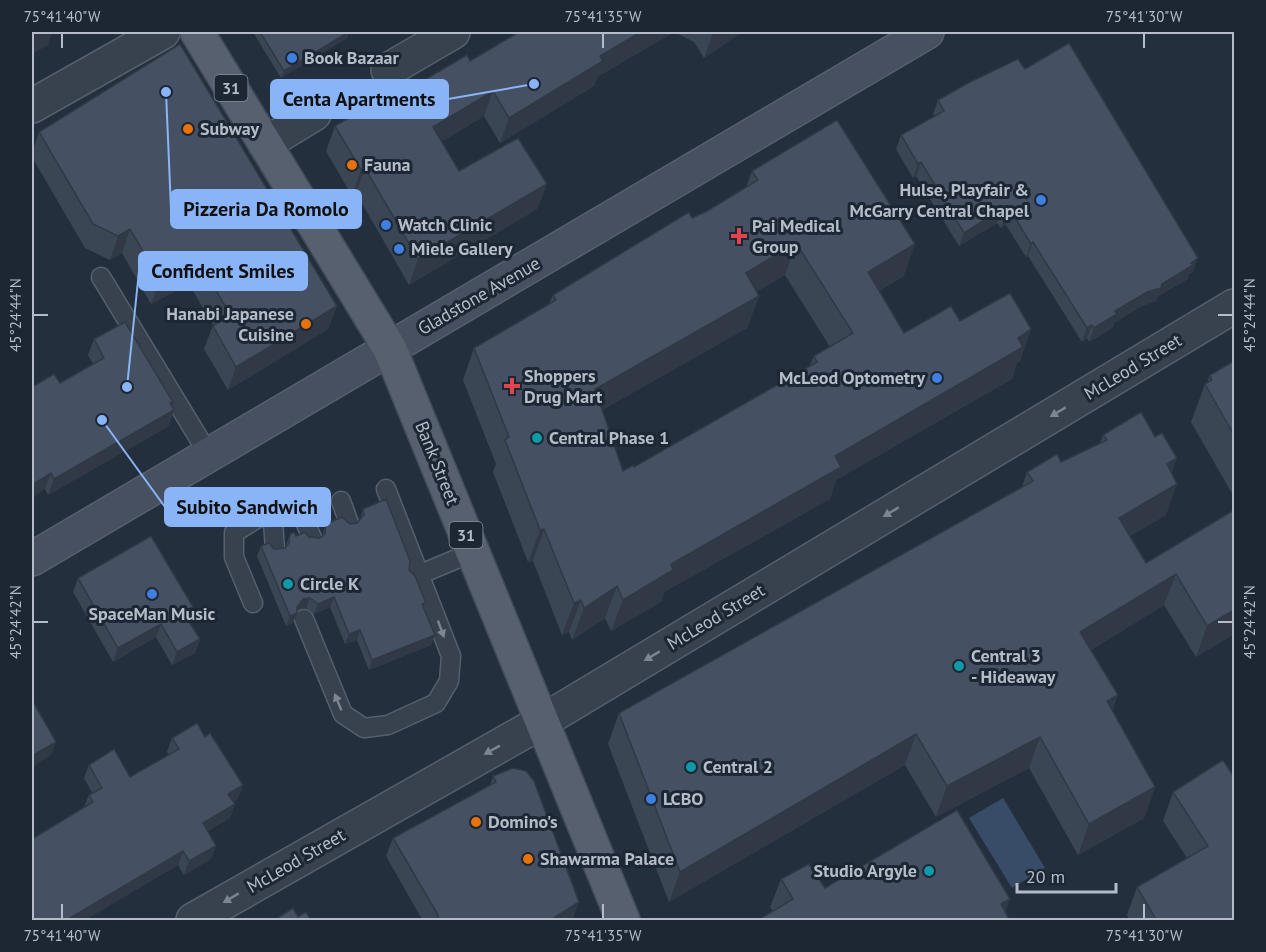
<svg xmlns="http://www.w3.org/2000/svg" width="1266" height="952" font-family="'PT Sans',sans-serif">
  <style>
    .water { fill: #394c67 }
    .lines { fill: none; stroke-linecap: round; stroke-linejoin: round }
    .lane-casing { stroke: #565f6c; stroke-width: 21 }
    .street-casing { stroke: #565f6c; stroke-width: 36 }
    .secondary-casing { stroke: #565f6c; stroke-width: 36 }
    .primary-casing { stroke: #414a57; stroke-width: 36 }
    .lane { stroke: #38414e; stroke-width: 18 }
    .street { stroke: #38414e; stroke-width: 33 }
    .secondary { stroke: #465061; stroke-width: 33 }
    .primary { stroke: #56606e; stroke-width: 33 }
    .wall { fill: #3b4654; fill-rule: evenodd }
    .shaded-wall { fill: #303945 }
    .building { fill: #455162; stroke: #303945; stroke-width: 1.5; fill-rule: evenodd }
    .oneway { fill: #7c8592 }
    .ticks { fill: none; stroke: #b4bcc9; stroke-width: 2 }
    .shop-dot { fill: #3f7fe0; stroke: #1d2633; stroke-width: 2 }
    .food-dot { fill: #e8710a; stroke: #1d2633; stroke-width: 2 }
    .health-dot { fill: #e0444e; stroke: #1d2633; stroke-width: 2 }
    .culture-dot { fill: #0f9aa8; stroke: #1d2633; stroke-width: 2 }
    .labels { text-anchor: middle; stroke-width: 6; stroke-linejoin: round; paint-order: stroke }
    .shield { fill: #1d2633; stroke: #878f9c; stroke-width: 1.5 }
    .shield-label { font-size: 16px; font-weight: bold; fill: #b4bcc9 }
    .poi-label { font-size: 18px; font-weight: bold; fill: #b4bcc9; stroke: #1d2633; text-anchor: start }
    .street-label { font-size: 18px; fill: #b4bcc9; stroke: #1d2633 }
    .leader { fill: none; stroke: #8ab4f8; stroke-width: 2 }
    .callout-dot { fill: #8ab4f8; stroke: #1d2633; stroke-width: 2 }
    .callout { fill: #8ab4f8; stroke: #8ab4f8; stroke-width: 2 }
    .callout-label { font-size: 20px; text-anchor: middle; font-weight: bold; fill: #111 }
    .neatline { fill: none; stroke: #b4bcc9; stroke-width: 2 }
    .ticks-label { font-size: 15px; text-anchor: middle; fill: #b4bcc9 }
  </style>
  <rect width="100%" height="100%" fill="#242f3e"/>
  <!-- water -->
  <path class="water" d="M1003,798L1045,868L1012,888L969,818Z"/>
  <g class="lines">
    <!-- lane casing -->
    <g class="lane-casing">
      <g id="lane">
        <path d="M101,277L209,455"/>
        <path d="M341,501L349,523"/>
        <path d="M301,512L312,538"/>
        <path d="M416,576L473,552"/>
        <path d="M253,603L234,557V533L272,509L275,549"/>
        <path d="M304,619L343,714L364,728L388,725L436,703L449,681L451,656L386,489"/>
      </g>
    </g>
    <!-- street casing -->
    <g class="street-casing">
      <g id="street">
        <path d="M388,70L453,32"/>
        <path d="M32,106L163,32"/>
        <path d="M265,144L314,114"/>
        <path d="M193,920L543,721L1234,306"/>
      </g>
    </g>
    <!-- secondary casing -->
    <g class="secondary-casing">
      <path id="secondary" d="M32,559L927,32"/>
    </g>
    <!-- primary casing -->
    <g class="primary-casing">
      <path id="primary" d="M197,32L390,349L623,920"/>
    </g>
    <!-- lane -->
    <use href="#lane" class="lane"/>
    <!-- street -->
    <use href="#street" class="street"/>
    <!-- secondary -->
    <use href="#secondary" class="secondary"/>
    <!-- primary -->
    <use href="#primary" class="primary"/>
  </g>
  <!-- wall -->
  <g class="wall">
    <path d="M253,32H349L347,38L281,78Z"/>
    <path d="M519,32H742L704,58L694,42L674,32L597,77L594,86L500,143L484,116L441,142L459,171L547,184L537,209L409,285L356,193L352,196L326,151L335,126L409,89L470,61Z"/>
    <path d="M1025,69L1193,272L1189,274L1188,279L1158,296L1156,301L1142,306L1115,322L1112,328L1089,342L1087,338L1082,342L1028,256L1026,257L1006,225L1001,228L997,223L959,246L916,176L913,178L896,149L901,135L935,116L933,114L938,100Z"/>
    <path d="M39,132L337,306L328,329L228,390L204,349L213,325L189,284L151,304L122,253L110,260L85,248L32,157V153Z"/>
    <path d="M752,171L904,276L879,291L904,333L960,321L1031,329L1020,361L1017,362L1012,379L836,480L830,499L664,592L661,602L611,631L605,618L572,640L569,632L562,635L533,561L528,562L493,472L496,464L463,380L474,348L549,304L553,295L692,218L707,211L746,187ZM785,275L830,347L814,356L809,367L634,467L623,471L602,410L747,328L759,296L756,292Z"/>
    <path d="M94,339L173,402L169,426L48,495L45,489L60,383L93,364L88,355Z"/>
    <path d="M1234,361V497L1191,422L1205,384L1207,383L1210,375Z"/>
    <path d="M1103,435L1155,437L1177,458L1171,473L1166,515L1130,536L1146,563L1234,510V634L1196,657L1164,605L1091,650L1112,711L1155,787L1144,818L1078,855L1029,768L936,817L905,765L669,902L608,744L619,713L1022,487L1027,472L1061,462L1100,443Z"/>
    <path d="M363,509L409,570L424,608L431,645L369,670L357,640L345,644L330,607L314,614L306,608L299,609L297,612L293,623L286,626L257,556L261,546L274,549L285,548L290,534L296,536L320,538L322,536L326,524L357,523L360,520Z"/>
    <path d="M78,578L190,614V623L200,639L195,653L172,665L156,637L113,662L73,592Z"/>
    <path d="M205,737L243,785L238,798L233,802L235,804L230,818L207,831L211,859L184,875L178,865L83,921H32L84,807L89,795L92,793L84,778L89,765L130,777L169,755L167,752L172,738Z"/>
    <path d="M493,776L572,920L423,921L386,856L393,838L490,785Z"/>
    <path d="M1234,777V921H1130L1127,915L1137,887L1187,858L1163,821L1173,792Z"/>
    <path d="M781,879L825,888L1010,899L1005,912L773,911L770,907Z"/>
  </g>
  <!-- shaded-wall -->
  <g class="shaded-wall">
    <path d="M32,32H52L48,45L32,54Z"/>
    <path d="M349,32L347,38L281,78L284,71Z"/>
    <path d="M641,32H674L597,77L594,86L500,143L509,118L600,56Z"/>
    <path d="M715,32H742L704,58L713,33Z"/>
    <path d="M493,91L484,116L423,153L433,127Z"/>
    <path d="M921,162L916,176L913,178L918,164Z"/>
    <path d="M365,168L356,193L352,196L361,170Z"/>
    <path d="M547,184L537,209L409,285L418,259Z"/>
    <path d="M1002,209L997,223L959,246L964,233Z"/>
    <path d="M1011,211L1006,225L1001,228L1006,215Z"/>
    <path d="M130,229L122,253L110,260L118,236Z"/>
    <path d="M1033,242L1028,256L1026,257L1031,244Z"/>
    <path d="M796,243L785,275L734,305L746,273Z"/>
    <path d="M915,244L904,276L856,304L868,272Z"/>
    <path d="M1198,258L1193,272L1189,274L1188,279L1158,296L1156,301L1142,306L1115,322L1112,328L1089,342L1094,328L1115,311L1162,284Z"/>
    <path d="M198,260L189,284L151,304L160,280Z"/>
    <path d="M759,296L747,328L583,421L595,389Z"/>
    <path d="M337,306L328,329L228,390L236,367Z"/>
    <path d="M1092,325L1087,338L1082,342L1087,328Z"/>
    <path d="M1031,329L1020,361L1017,362L1012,379L836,480L830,499L664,592L661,602L611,631L623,600L671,564Z"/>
    <path d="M173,402L169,413L174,410L169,426L48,495L54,479Z"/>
    <path d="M1177,458L1165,489L1167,464Z"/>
    <path d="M51,473L45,489L32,498V485Z"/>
    <path d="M1177,484L1166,515L1108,549L1119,518Z"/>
    <path d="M544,529L533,561L528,562L540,530Z"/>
    <path d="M1176,574L1164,605L1069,663L1080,632Z"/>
    <path d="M617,586L605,618L572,640L584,608Z"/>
    <path d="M334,597L330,607L314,614L318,604Z"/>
    <path d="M310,598L306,608L299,609L296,613H297L293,623L286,626L290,616L303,599Z"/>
    <path d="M581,600L569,632L562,635L574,603Z"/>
    <path d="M1234,610V634L1196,657L1207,626Z"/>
    <path d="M161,624L156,637L113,662L118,648Z"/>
    <path d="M360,630L357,640L345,644L349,634Z"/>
    <path d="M435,635L431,645L369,670L372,660Z"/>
    <path d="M200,639L195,653L172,665L177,652Z"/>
    <path d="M1118,695L1107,726V701Z"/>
    <path d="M916,734L905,765L669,902L680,872Z"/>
    <path d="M1040,737L1029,768L936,817L947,786Z"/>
    <path d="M56,742L51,755L32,767V756Z"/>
    <path d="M243,785L238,798L223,807L228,794Z"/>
    <path d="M1155,787L1144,818L1078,855L1089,824Z"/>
    <path d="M235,804L230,818L198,837L203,823Z"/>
    <path d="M216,846L211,859L184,875L189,861Z"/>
    <path d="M183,851L178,865L83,921H65Z"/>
    <path d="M1010,899L1002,921L1001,904Z"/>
    <path d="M579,902L572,921H549Z"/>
  </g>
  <!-- building -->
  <g class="building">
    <path d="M260,32H349L284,71Z"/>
    <path d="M519,32H641L600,56L603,61L509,118L493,91L433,127L459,171L518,138L547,184L418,259L365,168L361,170L335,126L406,84L409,89L467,55L470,61Z"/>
    <path d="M1069,43L1198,258L1191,263L1193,265L1162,284L1161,288L1147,292L1115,311L1117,314L1094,328L1092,325L1087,328L1033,242L1031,244L1011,211L1006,215L1002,209L964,233L921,162L918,164L901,135L944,111L938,100L968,83L1018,59L1025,69Z"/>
    <path d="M180,44L337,306L236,367L213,326L230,314L198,260L160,280L130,229L118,236L93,224L39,132Z"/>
    <path d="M837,120L915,244L868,272L904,333L951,306L960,321L1010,293L1031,329L1018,338L1023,347L835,456L841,467L671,564L673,570L623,600L617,586L584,608L581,600L574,603L544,529L540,530L505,440L509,437L474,348L556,300L553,295L689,212L692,218L707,211L758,180L752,171ZM796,243L853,333L814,356L817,362L634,467L633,465L623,471L595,389L759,296L746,273Z"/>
    <path d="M125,322L173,402L170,403L174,410L54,479L51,473L32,485V387L54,374L60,383L104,358L94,339Z"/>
    <path d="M1234,361V435L1205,384L1212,380L1210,375Z"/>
    <path d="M1141,412L1155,437L1162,433L1177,458L1167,464L1177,484L1119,518L1146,563L1234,510V610L1207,626L1176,574L1080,632L1118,695L1107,701L1155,787L1089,824L1040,737L947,786L916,734L680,872L619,713L1033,481L1027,472L1057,454L1061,462L1107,440L1103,435Z"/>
    <path d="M386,499L410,561L409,570L415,576L426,603L422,604L435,635L372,660L360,630L349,634L334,597L318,604L310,598L303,599L297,607V613L290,616L261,546L269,543L274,549L285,548L289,543L290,534L294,532L296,536L305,532L309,537L320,538L325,534L326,524L342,517L350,524L357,523L364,515L363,509Z"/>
    <path d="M151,536L193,607L187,610L192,618L188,620L200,639L177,652L161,624L118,648L78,578Z"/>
    <path d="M32,700L56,742L32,756Z"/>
    <path d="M197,723L205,737L210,733L243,785L228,794L235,804L203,823L216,846L189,861L183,851L65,921H32V839L93,802L89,795L102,788L89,765L114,749L130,777L179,749L172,738Z"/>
    <path d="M1223,760L1234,777V921H1157L1137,887L1208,846L1173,792Z"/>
    <path d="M513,768L526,771L534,781L579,902L549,921H438V915L393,838L496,782L493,776Z"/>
    <path d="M957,810L1010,899L1001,904L1010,921H757L793,899L781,879L809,864L825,888Z"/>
    <path d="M293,908L298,917L306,912L311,921H273Z"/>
  </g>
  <!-- one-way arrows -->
  <defs><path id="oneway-solid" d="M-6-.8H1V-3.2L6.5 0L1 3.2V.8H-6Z" transform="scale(1.5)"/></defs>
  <g class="oneway">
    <use href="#oneway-solid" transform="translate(1058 412) rotate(149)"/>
    <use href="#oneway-solid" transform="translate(891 512) rotate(149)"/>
    <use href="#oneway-solid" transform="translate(441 629) rotate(70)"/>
    <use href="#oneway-solid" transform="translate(652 656) rotate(149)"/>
    <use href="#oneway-solid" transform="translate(338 702) rotate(-112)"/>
    <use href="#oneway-solid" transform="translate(492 750) rotate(151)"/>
    <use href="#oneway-solid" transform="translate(231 898) rotate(149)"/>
  </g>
  <!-- ticks -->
  <path class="ticks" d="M62,33V48M603,33V48M1144,33V48M33,315H48M1218,315H1233M33,622H48M1218,622H1233M62,904V919M603,904V919M1144,904V919"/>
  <!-- markers -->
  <g class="shop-dot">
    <circle cx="292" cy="58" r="6"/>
    <circle cx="1041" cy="200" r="6"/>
    <circle cx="386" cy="225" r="6"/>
    <circle cx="399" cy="249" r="6"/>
    <circle cx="937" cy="378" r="6"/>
    <circle cx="152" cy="594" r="6"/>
    <circle cx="651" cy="799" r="6"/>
  </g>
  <g class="food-dot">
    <circle cx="188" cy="129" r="6"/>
    <circle cx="352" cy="165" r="6"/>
    <circle cx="306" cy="324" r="6"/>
    <circle cx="476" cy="822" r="6"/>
    <circle cx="528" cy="859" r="6"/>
  </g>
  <g class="health-dot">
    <path d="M736 227h6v6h6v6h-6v6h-6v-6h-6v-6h6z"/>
    <path d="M509 377h6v6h6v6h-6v6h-6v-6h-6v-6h6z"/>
  </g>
  <g class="culture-dot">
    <circle cx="537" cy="438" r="6"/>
    <circle cx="288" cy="584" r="6"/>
    <circle cx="959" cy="666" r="6"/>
    <circle cx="691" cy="767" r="6"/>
    <circle cx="929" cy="871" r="6"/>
  </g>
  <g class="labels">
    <!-- shield labels -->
    <g class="shield">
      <rect x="214.5" y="75" width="33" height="26" rx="4.5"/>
      <rect x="449.5" y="522" width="33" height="26" rx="4.5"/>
    </g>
    <g class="shield-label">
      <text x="231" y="94">31</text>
      <text x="466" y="541">31</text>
    </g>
    <!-- poi labels -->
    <g class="poi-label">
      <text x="304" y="64">Book Bazaar</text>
      <text x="200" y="135">Subway</text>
      <text x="364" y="171">Fauna</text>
      <text x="1029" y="196" text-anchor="end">Hulse, Playfair &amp;<tspan x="1029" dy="21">McGarry Central Chapel</tspan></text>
      <text x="398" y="231">Watch Clinic</text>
      <text x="752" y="232">Pai Medical<tspan x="752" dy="21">Group</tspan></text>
      <text x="411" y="255">Miele Gallery</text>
      <text x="294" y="320" text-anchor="end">Hanabi Japanese<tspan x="294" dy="21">Cuisine</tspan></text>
      <text x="524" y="382">Shoppers<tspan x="524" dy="21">Drug Mart</tspan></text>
      <text x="925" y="384" text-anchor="end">McLeod Optometry</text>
      <text x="549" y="444">Central Phase 1</text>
      <text x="300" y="590">Circle K</text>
      <text x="152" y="620" text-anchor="middle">SpaceMan Music</text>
      <text x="971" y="662">Central 3<tspan x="971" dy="21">- Hideaway</tspan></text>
      <text x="703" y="773">Central 2</text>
      <text x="663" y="805">LCBO</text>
      <text x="488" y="828">Domino's</text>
      <text x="540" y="865">Shawarma Palace</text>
      <text x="917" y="877" text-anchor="end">Studio Argyle</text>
    </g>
    <!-- street labels -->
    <g class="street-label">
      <text transform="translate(479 296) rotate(-30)" y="6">Gladstone Avenue</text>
      <text transform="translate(1133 367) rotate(-31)" y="6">McLeod Street</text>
      <text transform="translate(437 463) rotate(68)" y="6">Bank Street</text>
      <text transform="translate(716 617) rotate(-31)" y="6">McLeod Street</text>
      <text transform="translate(296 861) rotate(-30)" y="6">McLeod Street</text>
    </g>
  </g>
  <!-- callouts -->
  <path class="leader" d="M534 84L448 99M166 92L171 209M127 387L139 271M102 420L165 507"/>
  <g class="callout-dot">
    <circle cx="534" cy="84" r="6"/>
    <circle cx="166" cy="92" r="6"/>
    <circle cx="127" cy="387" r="6"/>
    <circle cx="102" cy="420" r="6"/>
  </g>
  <g class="callout">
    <rect x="271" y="80" width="177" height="38" rx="6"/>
    <rect x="171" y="190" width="190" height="38" rx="6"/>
    <rect x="139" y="252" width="168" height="38" rx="6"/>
    <rect x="165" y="488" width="165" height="38" rx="6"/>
  </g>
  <g class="callout-label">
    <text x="359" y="106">Centa Apartments</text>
    <text x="266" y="216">Pizzeria Da Romolo</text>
    <text x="223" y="278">Confident Smiles</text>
    <text x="247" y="514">Subito Sandwich</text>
  </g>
  <!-- border -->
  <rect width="1266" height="952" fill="none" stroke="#1d2633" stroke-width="66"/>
  <!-- scale -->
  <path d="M1017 883v9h99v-9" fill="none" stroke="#b4bcc9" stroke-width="3"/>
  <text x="1026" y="883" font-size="18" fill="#b4bcc9" stroke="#1d2633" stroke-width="4.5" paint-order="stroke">20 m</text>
  <rect x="33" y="33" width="1200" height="886" class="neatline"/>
  <g class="ticks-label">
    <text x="62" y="22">75°41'40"W</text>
    <text x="603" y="22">75°41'35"W</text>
    <text x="1144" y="22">75°41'30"W</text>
    <text transform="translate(16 315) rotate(-90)" y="5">45°24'44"N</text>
    <text transform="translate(1250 315) rotate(-90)" y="5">45°24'44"N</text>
    <text transform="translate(16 622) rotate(-90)" y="5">45°24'42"N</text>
    <text transform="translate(1250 622) rotate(-90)" y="5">45°24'42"N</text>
    <text x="62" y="941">75°41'40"W</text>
    <text x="603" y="941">75°41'35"W</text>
    <text x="1144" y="941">75°41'30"W</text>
  </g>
</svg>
